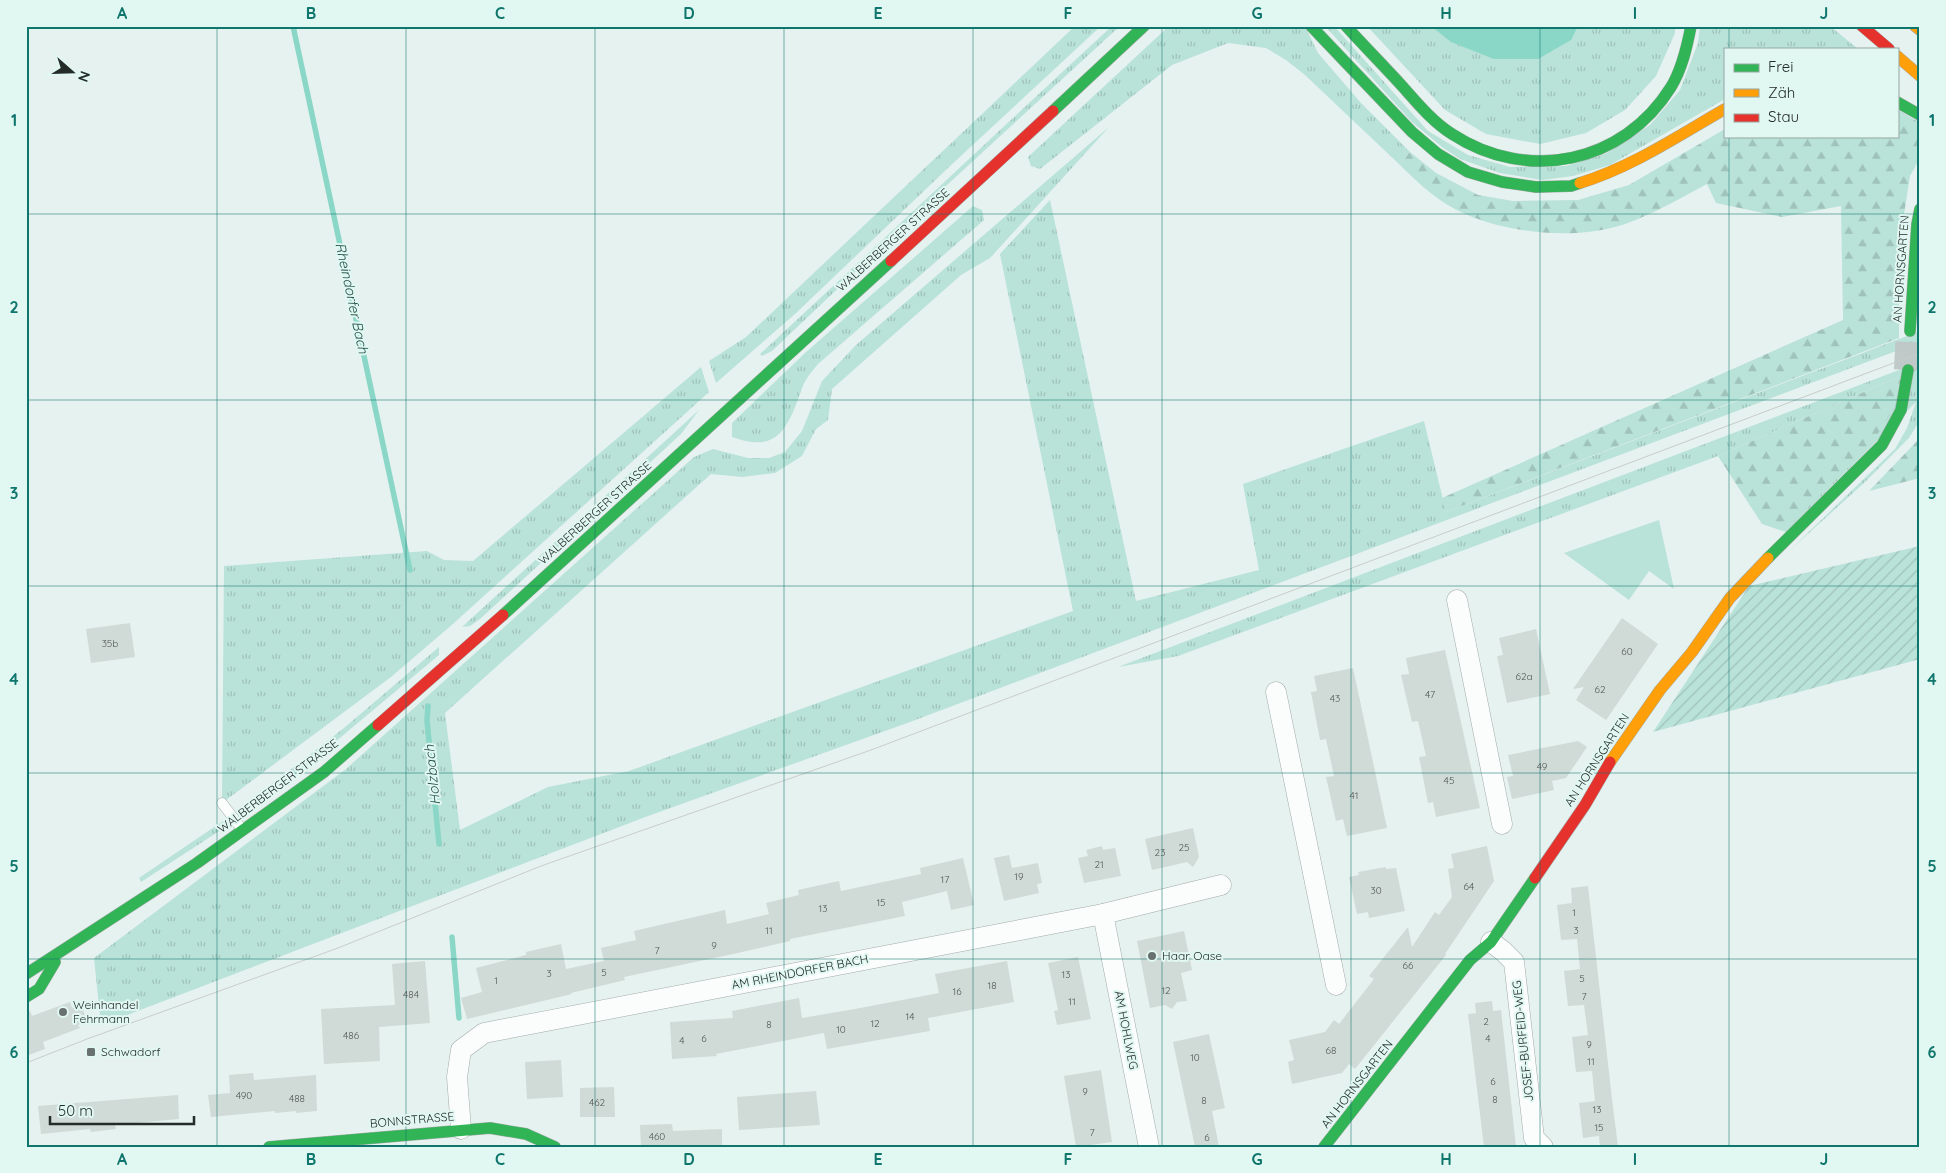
<svg xmlns="http://www.w3.org/2000/svg" width="1946" height="1173" font-family="Quicksand,sans-serif">
  <style>
    .grass { fill: url(#grass-tufts) }
    .forest { fill: url(#forest-firs) }
    .park { fill: #b9e2d8 }
    .garden { fill: url(#garden-furrows) }
    .water { fill: #8ad7c8 }
    .lines { fill: none; stroke-linecap: round; stroke-linejoin: round }
    .stream { stroke: #8ad7c8; stroke-width: 5.5 }
    .building { fill: #d0dad7 }
    .secondary-tunnel { stroke: #bfcac8; stroke-width: 28; stroke-dasharray: 28 14; stroke-linecap: butt }
    .lane-casing { stroke: #a2aaa9; stroke-width: 11 }
    .street-casing { stroke: #a2aaa9; stroke-width: 21 }
    .fast-casing { stroke: #a2aaa9; stroke-width: 12 }
    .slow-casing { stroke: #a2aaa9; stroke-width: 12 }
    .jam-casing { stroke: #a2aaa9; stroke-width: 12 }
    .lane { stroke: #fbfdfd; stroke-width: 10 }
    .street { stroke: #fbfdfd; stroke-width: 20 }
    .fast { stroke: #30b455; stroke-width: 11 }
    .slow { stroke: #ff9f0a; stroke-width: 11 }
    .jam { stroke: #e5322d; stroke-width: 11 }
    .tram { stroke: #c9cccb; stroke-width: 1 }
    .grid { fill: none; stroke: #0f766e; stroke-width: 1; stroke-opacity: 0.55 }
    .poi-dot { fill: #68716f; stroke: #e1f7f1; stroke-width: 2 }
    .labels { text-anchor: middle; stroke-width: 4; stroke-linejoin: round; paint-order: stroke }
    .number-label { font-size: 10px; fill: #4f5855 }
    .street-label { font-size: 12px; fill: #242c2a; stroke: #e1f7f1 }
    .poi-label { font-size: 12px; fill: #242c2a; stroke: #e1f7f1; text-anchor: start }
    .water-label { font-size: 14px; font-style: italic; fill: #25534a; stroke: #e1f7f1 }
    .neatline { fill: none; stroke: #0f766e; stroke-width: 2 }
    .grid-label { font-size: 16px; text-anchor: middle; font-weight: bold; fill: #0f766e }
  </style>
  <defs>
    <pattern id="grass-tufts" width="24" height="20" patternUnits="userSpaceOnUse" patternTransform="scale(1.25)"><rect width="24" height="20" fill="#b9e2d8"/><path d="M3 7l-1-3M5 7V3M7 7l1-3M15 17l-1-3M17 17v-4M19 17l1-3" fill="none" stroke="#9fc2ba"/></pattern>
    <pattern id="forest-firs" width="22" height="20" patternUnits="userSpaceOnUse" patternTransform="scale(1.25)"><rect width="22" height="20" fill="#b9e2d8"/><path d="M5 1l3.5 6h-7zM16 11l3.5 6h-7z" fill="#9fc2ba"/></pattern>
    <pattern id="garden-furrows" width="10" height="10" patternUnits="userSpaceOnUse" patternTransform="scale(1.25)"><rect width="10" height="10" fill="#b9e2d8"/><path d="M-1 1l2-2M0 10L10 0M9 11l2-2" fill="none" stroke="#9fc2ba"/></pattern>
  </defs>
  <rect width="100%" height="100%" fill="#e6f2ef"/>
  <!-- grass -->
  <g class="grass">
    <path d="M1075,26H1101L949,167L795,314L716,383L709,361L746,337Z"/>
    <path d="M1112,26H1120L947,185L772,351L762,356L760,354C878,245 994,135 1112,26Z"/>
    <path d="M1169,26H1305L1318,53L1361,103L1410,152L1400,165L1305,75L1286,60L1266,48L1228,43L1172,65L1040,169L1031,166L1028,157Z"/>
    <path d="M1325,26H1334L1428,131L1468,155L1510,167L1566,166L1605,154L1650,125L1680,90L1698,43L1700,26H1830L1858,49H1725V99L1610,165L1573,176L1542,180L1500,173L1460,159L1442,147L1412,122Z"/>
    <path d="M1367,26H1675V33L1656,76L1625,110L1586,133L1540,144L1486,134L1445,110Z"/>
    <path d="M1109,127L990,258L961,275L832,389L828,420L816,429L802,456L775,473L742,477L711,474L445,713L460,830L548,787L629,771L1073,611L1000,254L1050,200L1136,601L1259,570L1243,484L1424,421L1446,512L1920,331V342L910,722L648,816L101,1025L94,958L346,769L694,457L713,449L748,458H769L785,452L802,431L822,381L856,345Z"/>
    <path d="M973,206L982,210L984,220L818,364C814,369 809,374 806,380C802,386 800,395 797,402C784,437 770,451 732,437V423L805,353Z"/>
    <path d="M1920,362V420L1909,438L1865,482L1789,551L1895,449L1907,428L1916,402L1786,532L1762,524H1791L1898,377L1718,456L1178,656L1118,667Z"/>
    <path d="M701,367L709,392L454,623L391,677L222,803L224,566L427,551L444,560L473,561Z"/>
    <path d="M699,410L681,434L480,619L470,626L462,627Z"/>
    <path d="M439,647V655L292,778L240,817L236,812L344,728Z"/>
    <path d="M226,819L230,824L141,882L139,878Z"/>
  </g>
  <!-- forest -->
  <g class="forest">
    <path d="M1897,109L1920,123V158L1910,176L1899,246V338L1446,512L1442,498L1843,320L1841,206L1782,217L1716,203L1707,184C1681,198 1653,214 1625,224C1573,242 1493,233 1446,204C1429,193 1414,179 1400,165L1410,152L1436,173L1478,195L1513,201L1578,200L1629,185L1725,129V136H1897Z"/>
    <path d="M1898,377L1894,408L1870,446L1791,524H1762L1718,456Z"/>
    <path d="M1920,438V478L1869,491Z"/>
  </g>
  <!-- park -->
  <path class="park" d="M1659,520L1674,589L1649,571L1629,600L1564,553Z"/>
  <!-- garden -->
  <path class="garden" d="M1920,546V659L1653,732L1749,586Z"/>
  <!-- water -->
  <path class="water" d="M1431,26H1578L1571,40L1538,59H1494L1451,42Z"/>
  <g class="lines">
    <!-- stream -->
    <g class="stream">
      <path d="M293,26L410,570"/>
      <path d="M428,706L427,720L439,844"/>
      <path d="M452,937L459,1018"/>
    </g>
  </g>
  <!-- building -->
  <g class="building">
    <path d="M1622,618L1658,644L1606,720L1576,700L1584,687L1573,689Z"/>
    <path d="M130,623L135,657L91,663L86,629Z"/>
    <path d="M1536,629L1550,694L1507,703L1497,656L1503,655L1499,638Z"/>
    <path d="M1445,650L1480,808L1436,817L1433,802L1428,803L1419,757L1426,756L1418,721L1412,722L1401,675L1409,674L1406,658Z"/>
    <path d="M1353,668L1387,828L1347,836L1343,819L1336,821L1326,777L1334,776L1326,739L1320,740L1311,692L1317,691L1314,676Z"/>
    <path d="M1578,741L1587,747L1566,778L1552,781L1554,790L1512,799L1507,777L1513,776L1508,755Z"/>
    <path d="M1193,828L1199,857L1193,867L1187,862L1152,870L1145,839Z"/>
    <path d="M1102,846L1103,850L1115,848L1121,876L1084,883L1078,858L1088,856L1086,850Z"/>
    <path d="M1487,846L1494,881L1445,954L1446,955L1355,1069L1349,1064L1342,1073L1292,1084L1288,1062L1294,1060L1289,1040L1325,1032L1334,1020L1339,1024L1374,979L1369,976L1408,927L1412,947L1435,912L1439,915L1452,897L1448,869L1454,868L1451,854Z"/>
    <path d="M1009,855L1012,868L1038,863L1042,883L1037,884L1039,893L1004,901L994,858Z"/>
    <path d="M963,858L974,905L951,910L947,891L902,902L905,916L790,939V941L733,954L624,977L625,980L571,993L572,994L467,1019L461,998L482,992L476,968L526,955V952L561,944L566,969L604,961L601,948L636,940L634,931L725,910L727,924L769,914L766,903L799,895L798,890L839,881L841,891L921,874L920,868Z"/>
    <path d="M1386,867V869L1396,868L1405,911L1369,918L1368,912L1357,914L1349,877L1359,875L1358,872Z"/>
    <path d="M1588,886L1612,1099L1618,1147H1600L1599,1136L1583,1138L1579,1103L1595,1101L1592,1071L1576,1072L1572,1037L1588,1035L1584,1005L1568,1006L1564,971L1580,969L1577,939L1561,940L1557,905L1572,903L1571,888Z"/>
    <path d="M1184,931L1192,970L1181,973L1187,1001L1177,1002L1172,1009L1165,1005L1150,1008L1137,941Z"/>
    <path d="M1078,957L1091,1019L1057,1025L1054,1011L1058,1010L1048,963Z"/>
    <path d="M425,961L430,1023L379,1027L380,1061L324,1064L321,1009L395,1005L392,964Z"/>
    <path d="M1007,961L1014,1002L928,1018L930,1031L827,1049L824,1033L716,1054L717,1056L672,1059L670,1022L733,1018L732,1011L799,998L802,1018L855,1009L939,993L935,974Z"/>
    <path d="M1492,1001L1493,1011L1501,1010L1516,1147H1484L1468,1014L1476,1013L1475,1003Z"/>
    <path d="M70,1002L72,1008L81,1004L87,1021L78,1025L80,1028L43,1042L45,1049L26,1056V1013L30,1011L32,1016Z"/>
    <path d="M1209,1034L1225,1108L1212,1111L1219,1147H1195L1173,1042Z"/>
    <path d="M561,1060L563,1097L527,1099L525,1062Z"/>
    <path d="M1101,1070L1112,1142L1076,1147L1064,1076Z"/>
    <path d="M253,1073L254,1080L316,1075L317,1111L296,1113V1111L275,1113V1111L211,1117L208,1095L230,1093L229,1075Z"/>
    <path d="M614,1087L615,1117H580V1088Z"/>
    <path d="M816,1091L820,1125L739,1130L737,1097Z"/>
    <path d="M178,1095L179,1119L115,1125L116,1129L91,1132L90,1129L41,1134L38,1106Z"/>
    <path d="M672,1124L673,1131L722,1129V1147H641L640,1125Z"/>
  </g>
  <g class="lines">
    <!-- secondary-tunnel -->
    <path class="secondary-tunnel" d="M1908,370L1910,331"/>
    <!-- lane casing -->
    <g class="lane-casing">
      <path id="lane" d="M222,803L241,828"/>
    </g>
    <!-- street casing -->
    <g class="street-casing">
      <g id="street">
        <path d="M1457,600L1502,824"/>
        <path d="M1276,692L1336,985"/>
        <path d="M1103,914L1149,1147"/>
        <path d="M1491,942L1503,951L1514,962L1534,1138L1543,1147"/>
        <path d="M461,1129L457,1077L461,1050L484,1033L1103,914L1221,885"/>
      </g>
    </g>
    <!-- fast casing -->
    <g class="fast-casing">
      <g id="fast">
        <path d="M1311,26L1412,132L1438,154L1468,172L1502,182L1536,187L1571,186L1580,183"/>
        <path d="M1346,26C1365,47 1384,66 1403,87C1418,104 1433,122 1452,134C1527,183 1623,164 1671,87C1682,69 1687,47 1691,26"/>
        <path d="M1897,102L1920,115"/>
        <path d="M1053,111L1144,26"/>
        <path d="M1910,331L1917,224L1920,209"/>
        <path d="M1768,558L1882,445L1901,410L1908,370"/>
        <path d="M503,615L891,261"/>
        <path d="M26,974L197,863L324,772L378,725"/>
        <path d="M26,997L39,989L55,962"/>
        <path d="M269,1147L490,1128L526,1134L555,1147"/>
        <path d="M1324,1147L1470,960L1491,942L1535,878"/>
      </g>
    </g>
    <!-- slow casing -->
    <g class="slow-casing">
      <g id="slow">
        <path d="M1915,26L1920,30"/>
        <path d="M1897,56L1920,76"/>
        <path d="M1580,183C1632,167 1678,136 1725,109"/>
        <path d="M1610,762L1660,690L1692,652L1730,598L1768,558"/>
      </g>
    </g>
    <!-- jam casing -->
    <g class="jam-casing">
      <g id="jam">
        <path d="M1862,26L1889,49"/>
        <path d="M891,261L1053,111"/>
        <path d="M378,725L503,615"/>
        <path d="M1535,878L1585,805L1610,762"/>
      </g>
    </g>
    <!-- lane -->
    <use href="#lane" class="lane"/>
    <!-- street -->
    <use href="#street" class="street"/>
    <!-- fast -->
    <use href="#fast" class="fast"/>
    <!-- slow -->
    <use href="#slow" class="slow"/>
    <!-- jam -->
    <use href="#jam" class="jam"/>
    <!-- tram -->
    <path class="tram" d="M26,1063L87,1039L338,948L541,866L871,750L1920,353"/>
  </g>
  <!-- grid -->
  <path class="grid" d="M217,26V1147M406,26V1147M595,26V1147M784,26V1147M973,26V1147M1162,26V1147M1351,26V1147M1540,26V1147M1729,26V49M1729,136V1147M26,214H1920M26,400H1920M26,586H1920M26,773H1920M26,959H1920"/>
  <!-- markers -->
  <g class="poi-dot">
    <circle cx="1152" cy="956" r="5"/>
    <circle cx="63" cy="1012" r="5"/>
    <rect x="86" y="1047" width="10" height="10" rx="2.5"/>
  </g>
  <g class="labels">
    <!-- number labels -->
    <g class="number-label">
      <text x="110" y="647">35b</text>
      <text x="1627" y="655">60</text>
      <text x="1524" y="680">62a</text>
      <text x="1600" y="693">62</text>
      <text x="1430" y="698">47</text>
      <text x="1335" y="702">43</text>
      <text x="1542" y="770">49</text>
      <text x="1449" y="784">45</text>
      <text x="1354" y="799">41</text>
      <text x="1184" y="851">25</text>
      <text x="1160" y="856">23</text>
      <text x="1099" y="868">21</text>
      <text x="1019" y="880">19</text>
      <text x="945" y="883">17</text>
      <text x="1469" y="890">64</text>
      <text x="1376" y="894">30</text>
      <text x="881" y="906">15</text>
      <text x="823" y="912">13</text>
      <text x="1574" y="916">1</text>
      <text x="769" y="934">11</text>
      <text x="1576" y="934">3</text>
      <text x="714" y="949">9</text>
      <text x="657" y="954">7</text>
      <text x="1408" y="969">66</text>
      <text x="604" y="976">5</text>
      <text x="549" y="977">3</text>
      <text x="1066" y="978">13</text>
      <text x="1582" y="982">5</text>
      <text x="496" y="984">1</text>
      <text x="992" y="989">18</text>
      <text x="1166" y="994">12</text>
      <text x="957" y="995">16</text>
      <text x="411" y="998">484</text>
      <text x="1584" y="1000">7</text>
      <text x="1072" y="1005">11</text>
      <text x="910" y="1020">14</text>
      <text x="1486" y="1025">2</text>
      <text x="875" y="1027">12</text>
      <text x="769" y="1028">8</text>
      <text x="841" y="1033">10</text>
      <text x="351" y="1039">486</text>
      <text x="704" y="1042">6</text>
      <text x="1488" y="1042">4</text>
      <text x="682" y="1044">4</text>
      <text x="1589" y="1048">9</text>
      <text x="1331" y="1054">68</text>
      <text x="1195" y="1061">10</text>
      <text x="1591" y="1065">11</text>
      <text x="1493" y="1085">6</text>
      <text x="1085" y="1095">9</text>
      <text x="244" y="1099">490</text>
      <text x="297" y="1102">488</text>
      <text x="1495" y="1103">8</text>
      <text x="1204" y="1104">8</text>
      <text x="597" y="1106">462</text>
      <text x="1597" y="1113">13</text>
      <text x="1599" y="1131">15</text>
      <text x="1092" y="1136">7</text>
      <text x="657" y="1140">460</text>
      <text x="1207" y="1141">6</text>
    </g>
    <!-- street labels -->
    <g class="street-label">
      <text transform="translate(893 240) rotate(-42)" y="4">WALBERBERGER STRASSE</text>
      <text transform="translate(1901 269) rotate(-86)" y="4">AN HORNSGARTEN</text>
      <text transform="translate(595 513) rotate(-42)" y="4">WALBERBERGER STRASSE</text>
      <text transform="translate(1597 760) rotate(-57)" y="4">AN HORNSGARTEN</text>
      <text transform="translate(278 786) rotate(-37)" y="4">WALBERBERGER STRASSE</text>
      <text transform="translate(800 972) rotate(-11)" y="4">AM RHEINDORFER BACH</text>
      <text transform="translate(1126 1030) rotate(79)" y="4">AM HOHLWEG</text>
      <text transform="translate(1523 1041) rotate(-96)" y="4">JOSEF-BURFEID-WEG</text>
      <text transform="translate(1357 1084) rotate(-52)" y="4">AN HORNSGARTEN</text>
      <text transform="translate(412 1120) rotate(-5)" y="4">BONNSTRASSE</text>
    </g>
    <!-- poi labels -->
    <g class="poi-label">
      <text x="1162" y="960">Haar Oase</text>
      <text x="73" y="1009">Weinhandel<tspan x="73" dy="14">Fehrmann</tspan></text>
      <text x="101" y="1056">Schwadorf</text>
    </g>
    <!-- water labels -->
    <g class="water-label">
      <text transform="translate(352 298) rotate(78)" y="5">Rheindorfer Bach</text>
      <text transform="translate(432 775) rotate(-96)" y="5">Holzbach</text>
    </g>
  </g>
  <!-- border -->
  <rect width="1946" height="1173" fill="none" stroke="#e1f7f1" stroke-width="55"/>
  <!-- legend -->
  <rect x="1724" y="48" width="175" height="90" fill="#e1f7f1" stroke="#95a6a1"/>
  <rect x="1734" y="64" width="25" height="8" fill="#30b455" stroke="#95a6a1"/>
  <text x="1768" y="72" font-size="15" fill="#242c2a">Frei</text>
  <rect x="1734" y="89" width="25" height="8" fill="#ff9f0a" stroke="#95a6a1"/>
  <text x="1768" y="98" font-size="15" fill="#242c2a">Zäh</text>
  <rect x="1734" y="114" width="25" height="8" fill="#e5322d" stroke="#95a6a1"/>
  <text x="1768" y="122" font-size="15" fill="#242c2a">Stau</text>
  <!-- north arrow -->
  <g transform="translate(72 72) rotate(110)" stroke="#e1f7f1" stroke-width="4" paint-order="stroke">
  <path d="M0-4L9 19L0 12L-9 19Z" fill="#242c2a"/>
  <text y="-8" font-size="14" font-weight="bold" text-anchor="middle" fill="#242c2a">N</text>
  </g>
  <!-- scale -->
  <path d="M50 1116v8h144v-8" fill="none" stroke="#242c2a" stroke-width="2.5"/>
  <text x="58" y="1116" font-size="15" fill="#242c2a" stroke="#e1f7f1" stroke-width="4" paint-order="stroke">50 m</text>
  <rect x="28" y="28" width="1890" height="1118" class="neatline"/>
  <g class="grid-label">
    <text x="122" y="19">A</text>
    <text x="311" y="19">B</text>
    <text x="500" y="19">C</text>
    <text x="689" y="19">D</text>
    <text x="878" y="19">E</text>
    <text x="1068" y="19">F</text>
    <text x="1257" y="19">G</text>
    <text x="1446" y="19">H</text>
    <text x="1635" y="19">I</text>
    <text x="1824" y="19">J</text>
    <text x="14" y="126">1</text>
    <text x="1932" y="126">1</text>
    <text x="14" y="313">2</text>
    <text x="1932" y="313">2</text>
    <text x="14" y="499">3</text>
    <text x="1932" y="499">3</text>
    <text x="14" y="685">4</text>
    <text x="1932" y="685">4</text>
    <text x="14" y="872">5</text>
    <text x="1932" y="872">5</text>
    <text x="14" y="1058">6</text>
    <text x="1932" y="1058">6</text>
    <text x="122" y="1165">A</text>
    <text x="311" y="1165">B</text>
    <text x="500" y="1165">C</text>
    <text x="689" y="1165">D</text>
    <text x="878" y="1165">E</text>
    <text x="1068" y="1165">F</text>
    <text x="1257" y="1165">G</text>
    <text x="1446" y="1165">H</text>
    <text x="1635" y="1165">I</text>
    <text x="1824" y="1165">J</text>
  </g>
</svg>
